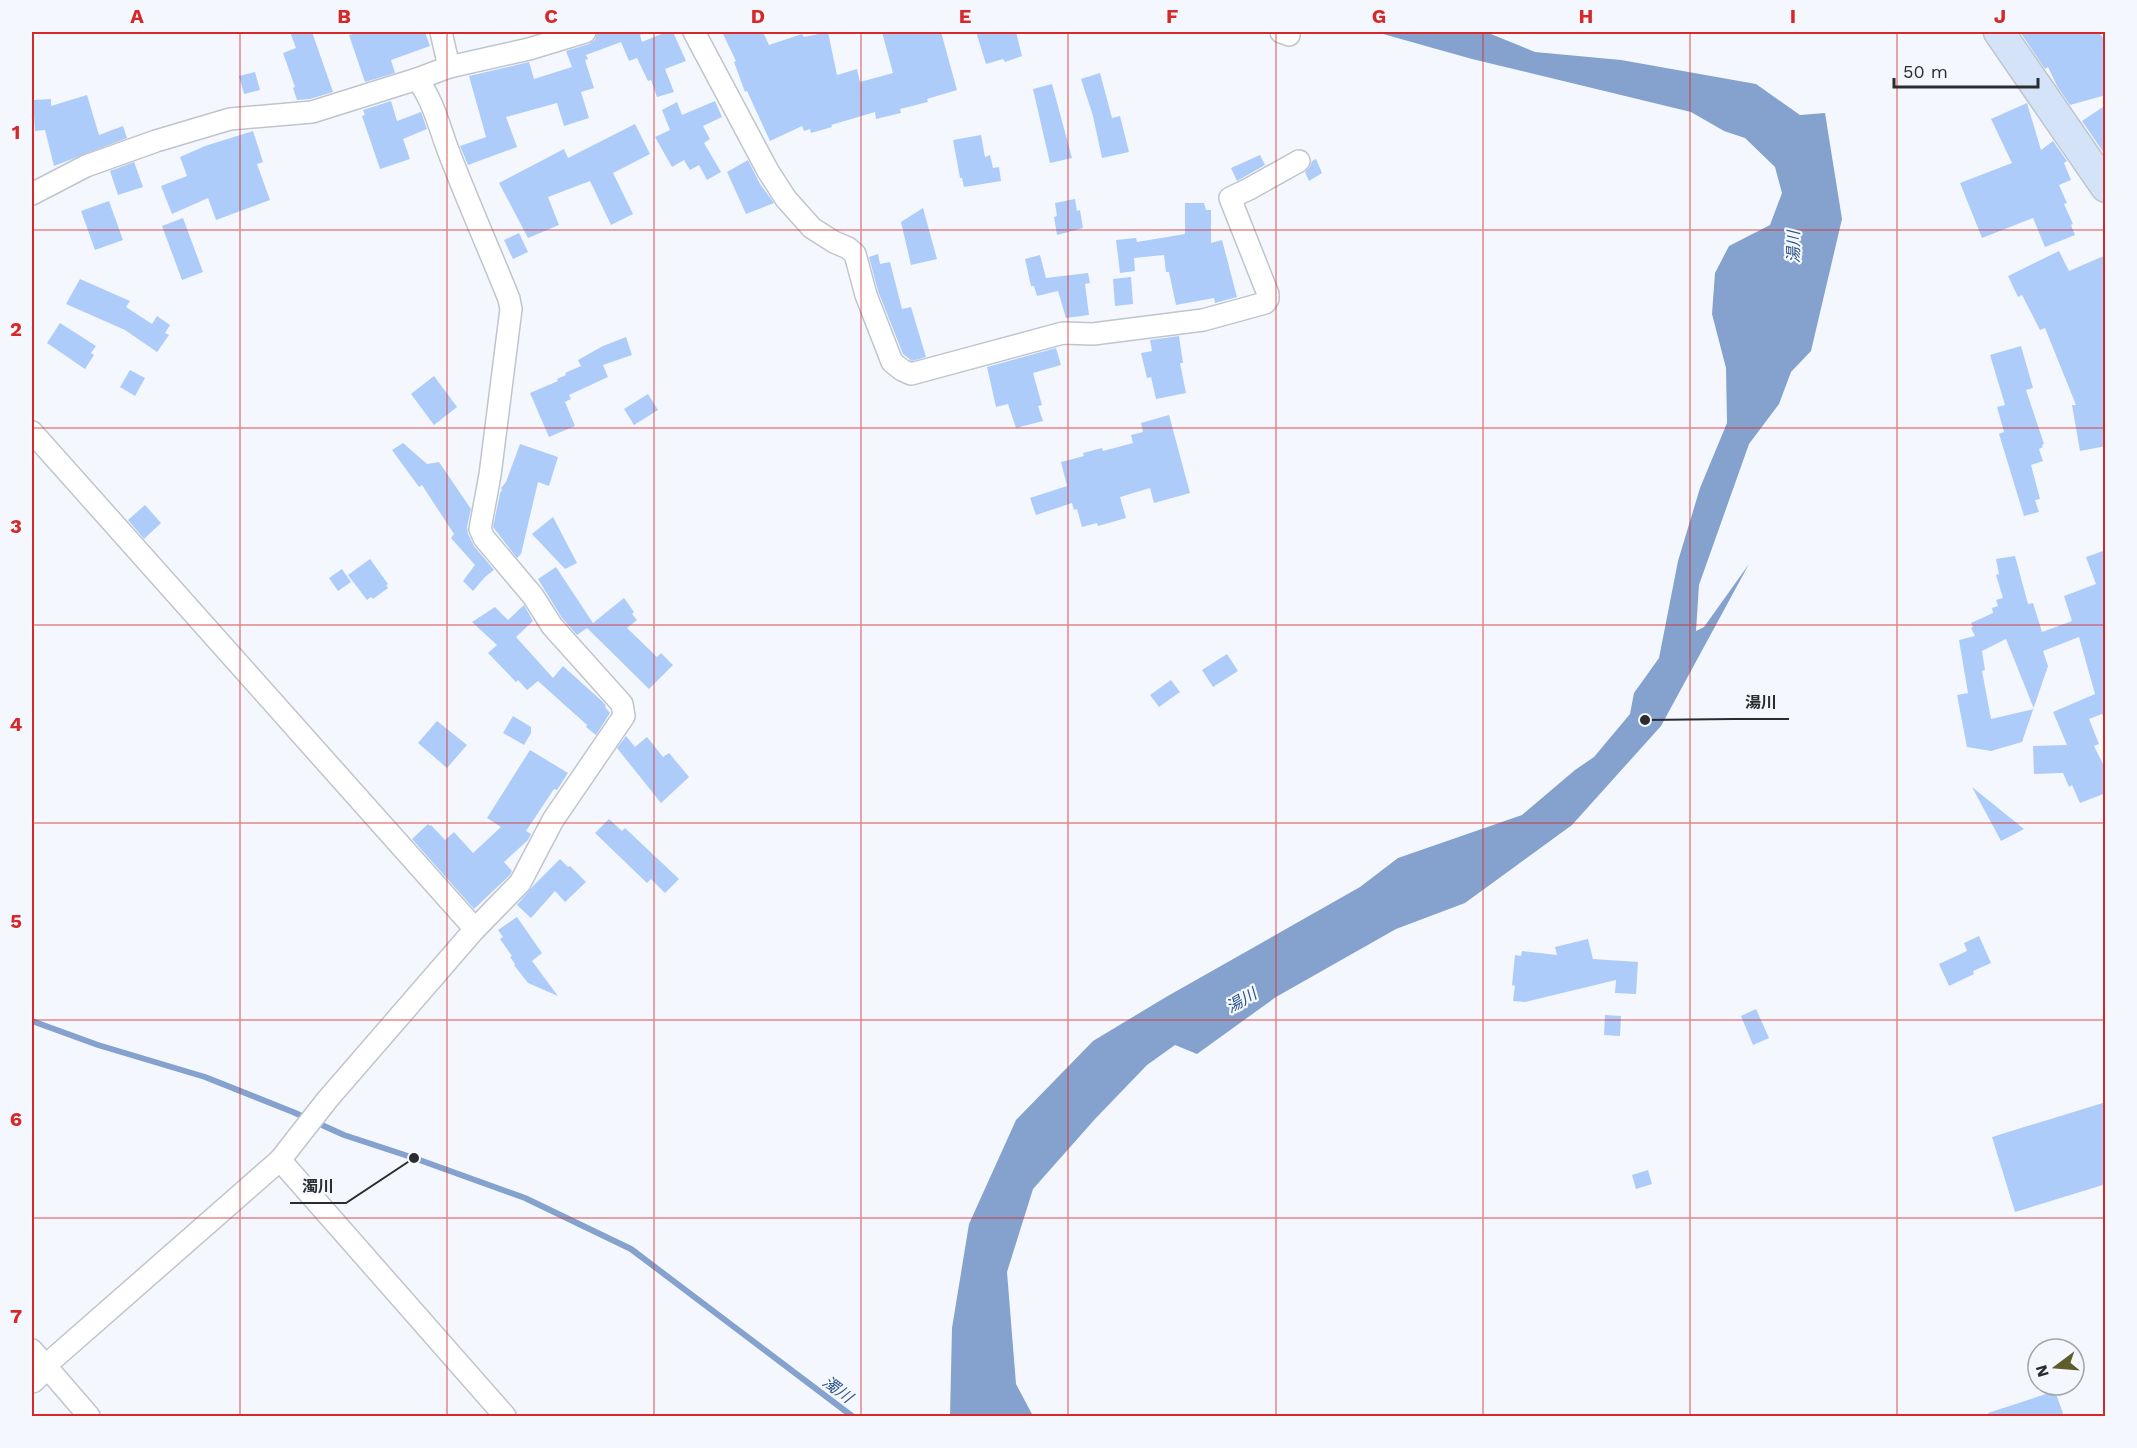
<svg xmlns="http://www.w3.org/2000/svg" width="2137" height="1448" font-family="'Work Sans','Noto Sans JP',sans-serif">
  <style>
    .water { fill: #84a2cd }
    .lines { fill: none; stroke-linecap: round; stroke-linejoin: round }
    .stream { stroke: #84a2cd; stroke-width: 6 }
    .building { fill: #adccf9; fill-rule: evenodd }
    .minor-casing { stroke: #bfc5cc; stroke-width: 24 }
    .tertiary-casing { stroke: #bfc5cc; stroke-width: 30 }
    .secondary-casing { stroke: #bfc5cc; stroke-width: 33 }
    .minor { stroke: #fff; stroke-width: 21 }
    .tertiary { stroke: #fff; stroke-width: 27 }
    .secondary { stroke: #d4e3f8; stroke-width: 30 }
    .grid { fill: none; stroke: #d62828; stroke-width: 1.5; stroke-opacity: 0.55 }
    .labels { text-anchor: middle; stroke-width: 4.5; stroke-linejoin: round; paint-order: stroke }
    .water-label { font-size: 16px; font-style: italic; fill: #2d548b; stroke: #f4f8fe }
    .leader { fill: none; stroke: #2a2c2f; stroke-width: 2 }
    .callout-dot { fill: #2a2c2f; stroke: #f4f8fe; stroke-width: 2 }
    .callout-label { font-size: 16px; text-anchor: middle; font-weight: bold; fill: #2a2c2f; stroke: #f4f8fe; stroke-width: 4.5; stroke-linejoin: round; paint-order: stroke }
    .neatline { fill: none; stroke: #d62828; stroke-width: 2 }
    .grid-label { font-size: 20px; text-anchor: middle; font-weight: bold; fill: #d62828 }
  </style>
  <rect width="100%" height="100%" fill="#f4f8fe"/>
  <!-- water -->
  <path class="water" d="M1376,32H1486L1535,52L1621,60L1756,84L1800,115L1825,113L1842,219L1811,351L1791,372L1779,404L1749,444L1699,585L1696,631L1704,627L1749,564L1661,726L1572,825L1465,903L1396,929L1276,997L1197,1054L1175,1045L1147,1065L1095,1119L1033,1189L1007,1272L1016,1384L1033,1416H950L952,1328L969,1224L1016,1120L1093,1041L1166,997L1360,887L1398,858L1522,815L1575,770L1594,757L1630,714L1634,693L1659,658L1678,561L1700,488L1727,423L1726,368L1712,314L1715,273L1729,246L1770,225L1782,193L1775,167L1745,138L1724,131L1691,112L1472,59Z"/>
  <g class="lines">
    <!-- stream -->
    <path class="stream" d="M32,1021L98,1045L205,1077L293,1112L344,1135L414,1158L525,1198L631,1249L852,1416"/>
  </g>
  <!-- building -->
  <g class="building">
    <path d="M290,32H312L333,92L310,99L297,100L293,88L295,87L283,53L296,48Z"/>
    <path d="M359,32H425L430,46L391,60L395,73L365,82L349,35Z"/>
    <path d="M597,32H644L640,35L642,42L666,32H673L686,61L665,69L674,92L657,97L651,80L648,81L637,58L629,61L621,42L586,55L588,59L585,60L594,88L581,92L589,118L564,126L557,103L506,117L517,147L468,165L460,146L486,137L469,76L529,62L534,79L572,67L566,51L589,44L595,40Z"/>
    <path d="M722,32H763L769,45L802,34L804,37L828,32L837,75L857,69L860,82L893,73L882,32H941L957,90L927,99L928,102L900,109L901,113L876,119L875,112L831,125L832,127L811,133L810,129L804,131L802,126L770,141L747,91L745,92L734,62L736,61Z"/>
    <path d="M976,32H1016L1022,56L1005,62L1003,59L986,64Z"/>
    <path d="M2020,32H2099L2106,42V95L2070,105L2057,86L2048,67L2045,69Z"/>
    <path d="M255,72L260,90L244,94L239,76Z"/>
    <path d="M1100,73L1112,118L1120,116L1129,152L1102,158L1093,116L1081,79Z"/>
    <path d="M1052,84L1072,158L1050,163L1033,89Z"/>
    <path d="M87,95L99,135L123,126L127,138L54,166L45,130L35,131L33,100L51,99V106Z"/>
    <path d="M391,101L397,121L421,112L427,129L403,139L410,159L380,169L362,116L365,115L363,110Z"/>
    <path d="M715,101L722,117L703,126L710,139L704,143L721,172L707,180L699,165L690,170L684,160L672,167L655,137L670,130L662,110L677,102L682,115Z"/>
    <path d="M2027,103L2041,150L2053,141L2067,161L2064,163L2071,180L2059,185L2067,203L2064,204L2073,224L2071,225L2075,235L2045,247L2033,218L1982,238L1960,183L2012,163L1991,119Z"/>
    <path d="M2106,105V156L2082,121Z"/>
    <path d="M635,124L650,154L613,173L633,214L611,225L590,181L548,197L559,225L528,238L499,183L564,149L568,158Z"/>
    <path d="M253,131L263,162L257,164L270,200L216,220L208,198L172,214L161,186L187,176L180,157L205,146Z"/>
    <path d="M981,135L985,157L990,155L993,168L999,167L1001,181L964,187L962,178H960L953,140Z"/>
    <path d="M1260,155L1265,165L1237,181L1231,168Z"/>
    <path d="M1316,159L1322,173L1309,181L1305,172L1310,167L1312,161Z"/>
    <path d="M748,160L760,184L774,203L746,214L727,172Z"/>
    <path d="M134,162L143,187L118,195L110,171Z"/>
    <path d="M1075,199L1077,211L1080,210L1083,228L1057,235L1054,217L1057,216L1055,203Z"/>
    <path d="M109,201L123,240L95,250L81,211Z"/>
    <path d="M1185,203H1204L1206,210H1211V243L1222,240L1237,297L1215,303L1214,298L1176,305L1169,272H1166L1164,255L1134,258L1135,271L1120,273L1116,240L1136,238L1137,242L1185,234Z"/>
    <path d="M923,208L937,259L911,265L901,222Z"/>
    <path d="M183,218L203,272L182,280L162,226Z"/>
    <path d="M519,233L528,252L513,259L504,240Z"/>
    <path d="M2059,251L2069,271L2106,255V446L2080,451L2072,405H2076L2045,328L2040,330L2022,295L2018,297L2008,276Z"/>
    <path d="M878,254L880,264L890,262L902,309L911,307L926,357L912,361L903,354L878,291L869,257Z"/>
    <path d="M1040,255L1046,278L1088,273L1090,283L1085,284L1089,315L1066,318L1058,291L1037,296L1034,286H1031L1025,259Z"/>
    <path d="M1131,277L1133,304L1115,306L1113,279Z"/>
    <path d="M80,279L130,301L126,307L152,324L157,316L170,325L165,333L169,335L157,352L125,330L66,304Z"/>
    <path d="M60,323L96,346L91,353L94,355L85,369L47,343Z"/>
    <path d="M1179,336L1183,363H1180L1186,393L1156,399L1151,377L1147,378L1141,353L1152,351L1150,340Z"/>
    <path d="M626,337L632,355L603,365L608,377L569,395L571,399L565,402L575,426L549,437L530,393L558,381L557,379L566,375L565,373L581,366L578,360L603,346Z"/>
    <path d="M2021,346L2033,388L2026,390L2044,444L2042,445L2043,447L2039,449L2043,461L2031,465L2040,499L2035,500L2039,512L2024,516L1999,434L2004,432L1997,407L2005,405L1990,355Z"/>
    <path d="M1056,348L1061,365L1033,373L1042,405L1038,406L1043,421L1016,428L1008,404L996,407L987,367Z"/>
    <path d="M130,370L145,378L135,396L120,387Z"/>
    <path d="M434,376L457,407L434,425L411,394Z"/>
    <path d="M648,394L658,410L634,425L624,409Z"/>
    <path d="M1169,415L1190,493L1154,503L1150,488L1120,497L1126,518L1098,526L1097,523L1082,527L1077,509L1074,510L1072,503L1036,515L1030,498L1067,486L1061,462L1084,456L1083,453L1102,448L1103,451L1133,443L1131,435L1143,432L1141,423Z"/>
    <path d="M403,443L427,464L439,462L471,509L467,527L468,534L474,546L494,570L485,577L473,591L463,581L475,565L451,538L454,534L422,485L419,487L392,450Z"/>
    <path d="M520,444L558,457L549,486L538,482L521,554L517,558L493,527L500,493L502,490L501,488L506,482Z"/>
    <path d="M145,505L161,523L144,539L128,520Z"/>
    <path d="M553,517L577,563L565,569L532,534Z"/>
    <path d="M2106,550V716H2103L2102,714L2089,719L2099,744L2094,746L2106,770V793L2080,803L2072,785L2069,787L2063,773L2034,774L2033,746L2067,745L2053,712L2095,694L2079,637L2043,651L2048,666L2022,742L1991,751L1967,747L1957,695L1968,693L1959,640L1975,636L1971,628L1973,627L1971,623L1993,613L1992,608L1998,606L1996,600L2003,598L1996,575L1999,574L1996,559L2015,556L2028,604L2033,603L2042,632L2072,621L2064,596L2096,584L2086,557ZM2006,639L2034,709L1991,719L1982,671L1985,670L1982,651Z"/>
    <path d="M370,559L388,584L386,585L388,588L373,599L371,597L367,600L348,575Z"/>
    <path d="M556,567L593,623L624,598L634,612L632,614L637,620L627,628L657,657L661,653L673,665L649,689L587,628L577,635L562,618L538,579Z"/>
    <path d="M342,569L351,582L338,591L329,578Z"/>
    <path d="M524,605L533,621L516,637L553,678L563,666L603,702L606,706L605,707L610,713L596,735L586,727L587,725L538,681L527,690L518,680L516,682L488,653L497,645L472,622L495,607L508,620Z"/>
    <path d="M1227,654L1238,671L1213,687L1202,670Z"/>
    <path d="M1171,680L1180,692L1159,707L1150,695Z"/>
    <path d="M513,716L531,727V733L524,745L503,733Z"/>
    <path d="M437,721L467,745L447,768L418,743Z"/>
    <path d="M626,736L635,747L647,737L663,757L669,753L689,777L661,803L617,748Z"/>
    <path d="M530,750L568,773L557,790L554,789L526,831L531,834L528,840L504,862L512,871L510,875L474,909L412,839L428,824L430,826L431,825L445,840L454,832L473,853L501,827L487,818Z"/>
    <path d="M1972,787L2024,829L2001,841Z"/>
    <path d="M609,819L622,831L625,828L679,879L665,893L651,879L647,883L595,833Z"/>
    <path d="M560,859L568,867L570,866L586,882L565,902L555,891L531,918L517,905L534,885Z"/>
    <path d="M517,917L542,953L532,961L558,996L528,983L514,965L515,964L510,957L512,956L500,939L503,937L498,930Z"/>
    <path d="M1979,936L1991,963L1973,971L1974,974L1949,986L1939,964L1967,951L1964,943Z"/>
    <path d="M1588,939L1593,959L1638,962L1636,994L1615,993L1616,980L1525,1002L1513,1001L1515,986L1512,985L1515,955L1521,956L1522,951L1557,955L1555,947Z"/>
    <path d="M1756,1009L1769,1038L1753,1045L1741,1016Z"/>
    <path d="M1605,1015L1621,1016L1620,1036L1604,1035Z"/>
    <path d="M2106,1102V1184L2015,1212L1992,1137Z"/>
    <path d="M1648,1170L1652,1184L1636,1189L1632,1175Z"/>
    <path d="M2055,1391L2064,1416H1988V1413Z"/>
  </g>
  <g class="lines">
    <!-- minor casing -->
    <g class="minor-casing">
      <g id="minor">
        <path d="M441,32L449,67"/>
        <path d="M694,32L768,171L786,199L812,228L834,242L848,248L855,254L866,295L892,362L902,370L911,374L1063,333L1093,334L1203,320L1265,303L1268,299V294L1230,198L1249,189L1299,161"/>
        <path d="M1281,32L1289,35"/>
        <path d="M32,194L86,166L156,141L230,119L312,112L417,79"/>
        <path d="M32,432L475,929"/>
        <path d="M280,1160L505,1416"/>
        <path d="M32,1350L89,1416"/>
        <path d="M45,1366L280,1160L327,1100L475,929L520,883L553,820L624,716L622,704L552,626L533,596L484,538L480,529L490,475L511,309L509,299C489,249 467,200 448,150C439,126 433,100 417,79L449,67L529,49L585,32"/>
      </g>
    </g>
    <!-- tertiary casing -->
    <g class="tertiary-casing">
      <path id="tertiary" d="M32,1379L45,1366"/>
    </g>
    <!-- secondary casing -->
    <g class="secondary-casing">
      <path id="secondary" d="M1999,32L2106,187"/>
    </g>
    <!-- minor -->
    <use href="#minor" class="minor"/>
    <!-- tertiary -->
    <use href="#tertiary" class="tertiary"/>
    <!-- secondary -->
    <use href="#secondary" class="secondary"/>
  </g>
  <!-- grid -->
  <path class="grid" d="M240,32V1416M447,32V1416M654,32V1416M861,32V1416M1068,32V1416M1276,32V1416M1483,32V1416M1690,32V1416M1897,32V1416M32,230H2106M32,428H2106M32,625H2106M32,823H2106M32,1020H2106M32,1218H2106"/>
  <g class="labels">
    <!-- water labels -->
    <g class="water-label">
      <text transform="translate(1793 247) rotate(-90)" y="6">湯川</text>
      <text transform="translate(1241 1000) rotate(-30)" y="6">湯川</text>
      <text transform="translate(838 1389) rotate(37)" y="6">濁川</text>
    </g>
  </g>
  <!-- callouts -->
  <path class="leader" d="M1645 720L1733 719H1789M414 1158L346 1203H290"/>
  <g class="callout-dot">
    <circle cx="1645" cy="720" r="6"/>
    <circle cx="414" cy="1158" r="6"/>
  </g>
  <g class="callout-label">
    <text x="1761" y="708">湯川</text>
    <text x="318" y="1192">濁川</text>
  </g>
  <!-- border -->
  <rect width="2137" height="1448" fill="none" stroke="#f4f8fe" stroke-width="66"/>
  <!-- north arrow -->
  <g transform="translate(2056 1367) rotate(254)"><circle r="28" fill="#f4f8fe" stroke="#a3a6ab" stroke-width="1.5"/>
  <path d="M0-4.5L10 22L0 15L-10 22Z" fill="#5f5e2a"/>
  <text y="-9" font-size="16" font-weight="bold" text-anchor="middle" fill="#2a2c2f">N</text>
  </g>
  <!-- scale -->
  <path d="M1894 78v9h144v-9" fill="none" stroke="#2a2c2f" stroke-width="3"/>
  <text x="1903" y="78" font-size="18" fill="#2a2c2f" stroke="#f4f8fe" stroke-width="4.5" paint-order="stroke">50 m</text>
  <rect x="33" y="33" width="2071" height="1382" class="neatline"/>
  <g class="grid-label">
    <text x="137" y="23">A</text>
    <text x="344" y="23">B</text>
    <text x="551" y="23">C</text>
    <text x="758" y="23">D</text>
    <text x="965" y="23">E</text>
    <text x="1172" y="23">F</text>
    <text x="1379" y="23">G</text>
    <text x="1586" y="23">H</text>
    <text x="1793" y="23">I</text>
    <text x="2000" y="23">J</text>
    <text x="16" y="139">1</text>
    <text x="16" y="336">2</text>
    <text x="16" y="533">3</text>
    <text x="16" y="731">4</text>
    <text x="16" y="928">5</text>
    <text x="16" y="1126">6</text>
    <text x="16" y="1323">7</text>
  </g>
</svg>
